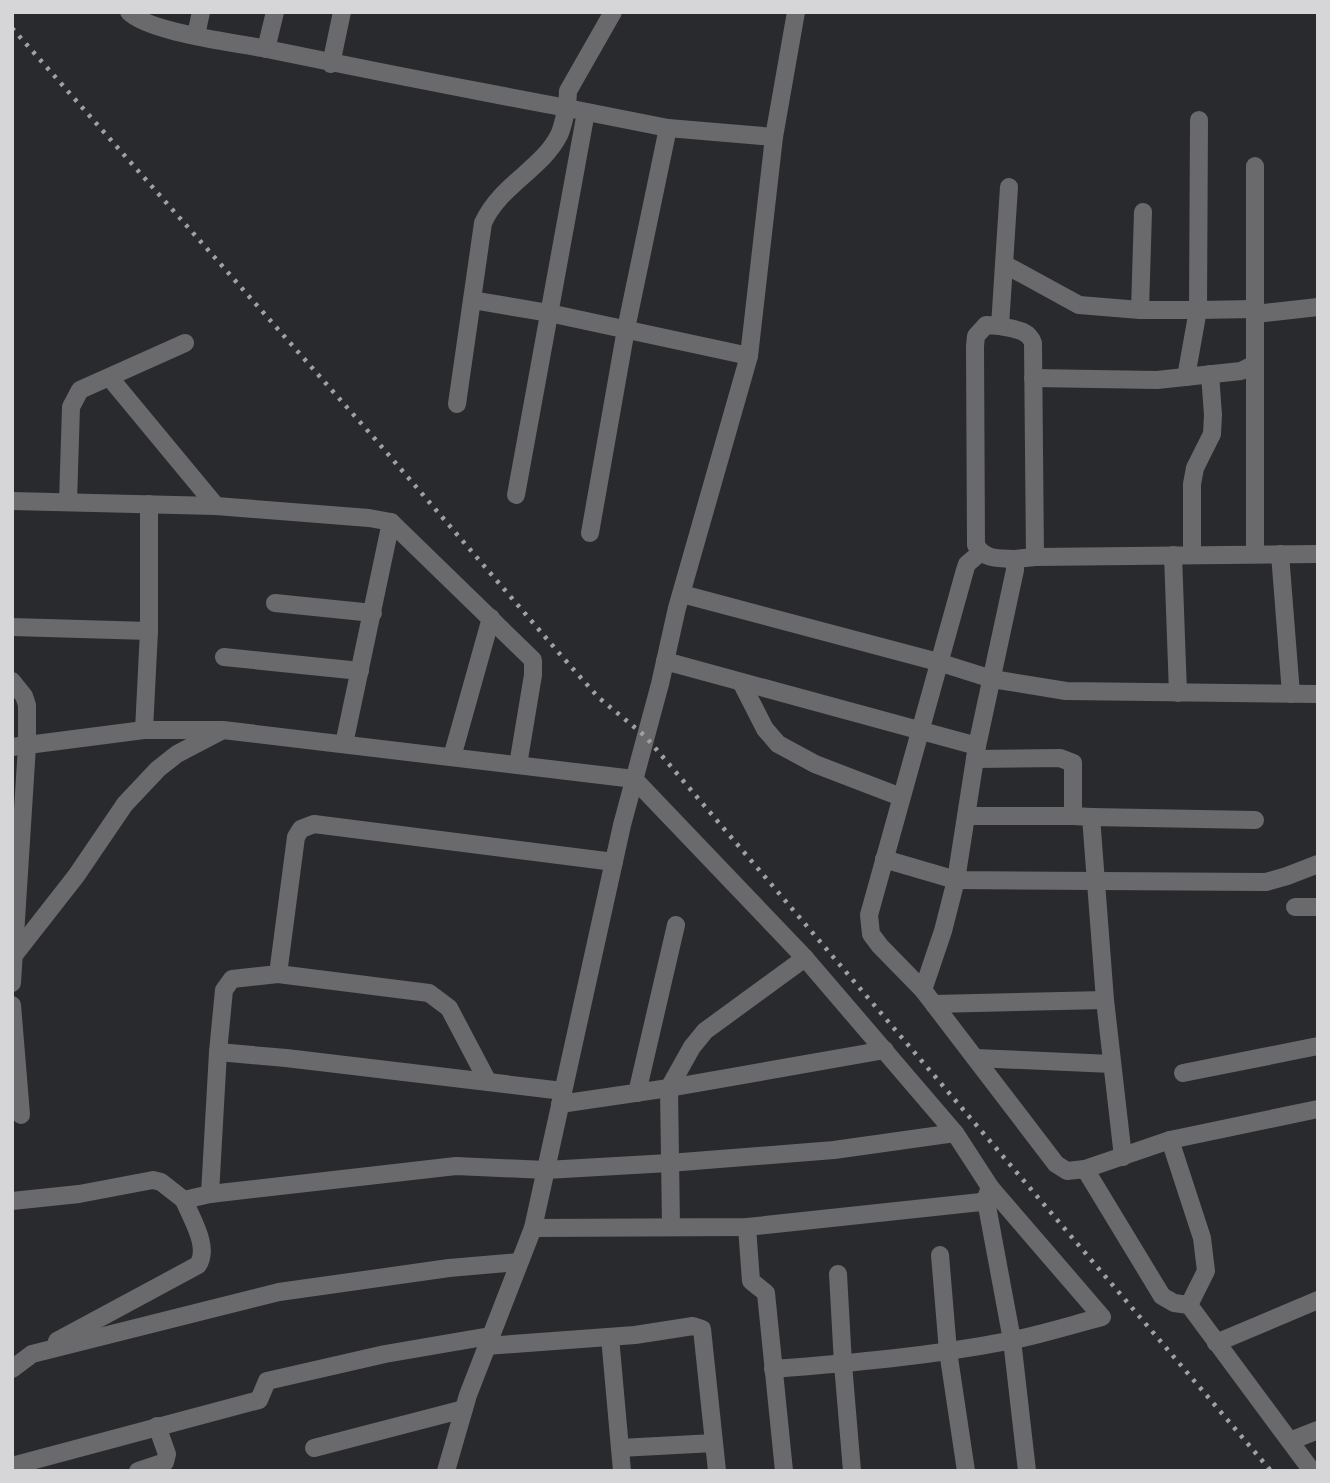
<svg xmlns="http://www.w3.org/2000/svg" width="1330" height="1483" font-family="'Varela Round',sans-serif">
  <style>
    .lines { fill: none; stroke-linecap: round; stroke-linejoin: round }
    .minor { stroke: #6a6a6c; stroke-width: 18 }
    .rail { stroke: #a0a1a3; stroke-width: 4.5; stroke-dasharray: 3.5 7; stroke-linecap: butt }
  </style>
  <rect width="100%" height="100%" fill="#292a2d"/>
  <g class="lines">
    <!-- minor -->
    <g class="minor">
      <path d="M129,12C149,32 231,42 262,48C364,69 465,89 567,108C564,117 563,127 559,135C542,169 500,185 483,223L457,404"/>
      <path d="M613,12L568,91L567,108L668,128L774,137"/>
      <path d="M196,35L201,12"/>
      <path d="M266,49L275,12"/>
      <path d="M331,64L342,12"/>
      <path d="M1199,120L1198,310L1255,309"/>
      <path d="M1255,166V554"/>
      <path d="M1009,187L1000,326C1012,329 1028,329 1033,343L1035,557"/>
      <path d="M1143,212L1140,310H1198L1186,377"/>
      <path d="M1004,264L1079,305L1140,310"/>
      <path d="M472,300L549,313L749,356"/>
      <path d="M1255,314L1318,307"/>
      <path d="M1000,326L986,325L976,336L975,346L976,545C984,560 999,558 1015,559"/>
      <path d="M110,378L216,506"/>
      <path d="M1033,378L1157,380L1241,371L1255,364"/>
      <path d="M516,495L586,112"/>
      <path d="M12,501L216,506L369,518L391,522L533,660V675L518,765"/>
      <path d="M68,502L71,407L80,390L185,343"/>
      <path d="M590,533L626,329L668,128"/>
      <path d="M1280,554L1291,694"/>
      <path d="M1173,555L1178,693"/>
      <path d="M1192,555V484L1195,468L1212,434L1213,415L1210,374"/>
      <path d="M682,594L938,662L992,679L1066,691L1318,694"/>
      <path d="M275,603L373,613"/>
      <path d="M12,627L149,631"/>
      <path d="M224,657L360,671"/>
      <path d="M665,661L977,746L1015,570V559L1035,557L1318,554"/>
      <path d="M12,681L24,696L27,705V746L12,983"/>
      <path d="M741,682L765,729L778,744L815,764L901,797"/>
      <path d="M144,730L149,631V504"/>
      <path d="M344,744L391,522"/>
      <path d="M977,746L956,880L943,931L923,990L1056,1164L1067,1171L1085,1169L1170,1140"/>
      <path d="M12,747L144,730H223L634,779L805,958L955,1133L990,1187L984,1204"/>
      <path d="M452,757L491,618"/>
      <path d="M975,759L1060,758L1073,763V816L1091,817L1105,1000L1123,1157"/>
      <path d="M967,816H1073"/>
      <path d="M1091,817L1255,820"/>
      <path d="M884,859L956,880L1266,882L1287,876L1318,864"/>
      <path d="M1295,907H1318"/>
      <path d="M15,954L76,876L125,804L158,769L177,754L221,731"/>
      <path d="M278,974L429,993L449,1008L488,1082"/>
      <path d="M923,990L880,946L871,934L869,915L965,570L967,564L980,553"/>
      <path d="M934,1004L1105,1000"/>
      <path d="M12,1005L18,1078"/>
      <path d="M218,1052L286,1058L563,1091"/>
      <path d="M975,1058L1112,1064"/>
      <path d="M1183,1073L1318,1046"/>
      <path d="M12,1078H18L21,1115"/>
      <path d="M637,1093L676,925"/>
      <path d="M560,1104L669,1088L885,1050"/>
      <path d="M1085,1169L1162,1296L1174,1303L1189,1305"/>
      <path d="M210,1194L218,1052L224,990L232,979L278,974L296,837L301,829L314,824L614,862"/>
      <path d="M12,1201L79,1194L153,1180L161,1182L184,1200L210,1194L456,1166L546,1170L669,1163L834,1150L955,1133"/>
      <path d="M671,1227L669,1088L692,1047L705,1031L805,958"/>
      <path d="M747,1227L751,1281L766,1293L784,1471"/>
      <path d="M533,1228L747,1227L981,1202L987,1206L1012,1340L1027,1471"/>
      <path d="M940,1255L948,1351L966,1471"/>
      <path d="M838,1274L843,1364L852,1471"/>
      <path d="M610,1337L622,1471"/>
      <path d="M57,1341L198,1265C210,1247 191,1218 184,1200"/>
      <path d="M1216,1343L1318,1300"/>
      <path d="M486,1346L635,1335L693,1326L702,1329L717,1471"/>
      <path d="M12,1369L32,1354L279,1292L449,1268L519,1262"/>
      <path d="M773,1369C852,1363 931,1356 1008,1341C1040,1335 1071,1325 1102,1317L990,1187"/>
      <path d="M1290,1441L1318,1430"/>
      <path d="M314,1448L464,1409"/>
      <path d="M620,1448L714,1443"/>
      <path d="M12,1466L259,1400L267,1381L385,1354L490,1336"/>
      <path d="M138,1471L165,1462L167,1454L157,1426"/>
      <path d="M446,1471L468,1395L533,1228L622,825L660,684L677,608L749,356L774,137L796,12"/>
      <path d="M1312,1471L1189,1305L1206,1271L1202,1238L1170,1140L1318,1109"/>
    </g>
    <!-- rail -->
    <path class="rail" d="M12,28L375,439L559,653L598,697L645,736L1271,1471"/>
  </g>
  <!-- border -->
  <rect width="1330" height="1483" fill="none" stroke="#d6d6d8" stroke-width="28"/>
</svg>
